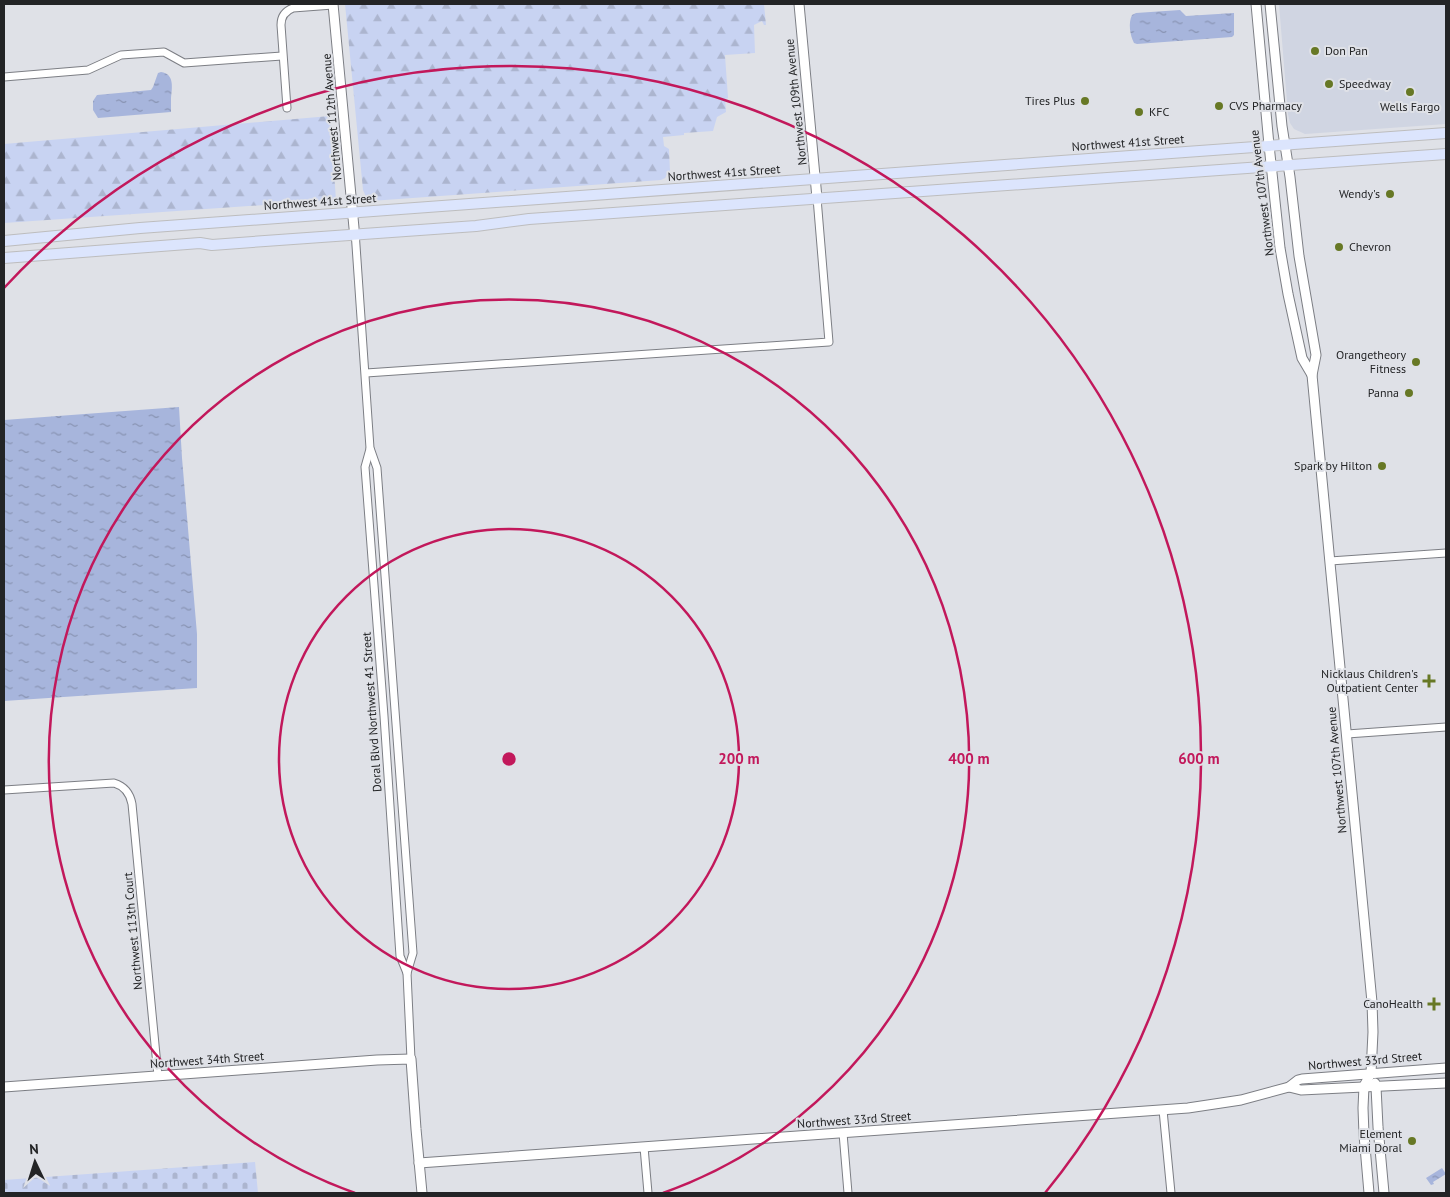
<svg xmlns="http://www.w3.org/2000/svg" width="1450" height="1197" font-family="'PT Sans',sans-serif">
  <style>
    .built { fill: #d0d5e2 }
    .forest { fill: url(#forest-firs) }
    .cemetery { fill: url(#cemetery-stones) }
    .water { fill: url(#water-ripples) }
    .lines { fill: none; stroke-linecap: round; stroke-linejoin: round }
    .street-casing { stroke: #7c7e84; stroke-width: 9 }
    .secondary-casing { stroke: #7c7e84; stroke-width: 11 }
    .primary-casing { stroke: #bdbdbe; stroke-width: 12 }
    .street { stroke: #fff; stroke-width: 7 }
    .secondary { stroke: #fff; stroke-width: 9 }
    .primary { stroke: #dce5fd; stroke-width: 10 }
    .ring { fill: none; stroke: #c2185b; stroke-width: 2.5 }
    .poi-dot { fill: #677825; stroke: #dfe1e7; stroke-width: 2 }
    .labels { text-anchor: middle; stroke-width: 4; stroke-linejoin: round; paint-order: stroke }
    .poi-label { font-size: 12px; fill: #232426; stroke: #dfe1e7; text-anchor: end }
    .street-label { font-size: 12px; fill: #232426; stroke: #dfe1e7 }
    .centre { fill: #c2185b; stroke: #dfe1e7; stroke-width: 2.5 }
    .ring-label { font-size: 15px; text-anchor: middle; font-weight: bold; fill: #c2185b; stroke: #dfe1e7; stroke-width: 4; stroke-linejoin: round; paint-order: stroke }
  </style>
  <defs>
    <pattern id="forest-firs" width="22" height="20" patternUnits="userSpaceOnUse" patternTransform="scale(1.25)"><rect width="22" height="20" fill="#c8d3f2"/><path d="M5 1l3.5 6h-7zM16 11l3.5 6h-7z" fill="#acb5cf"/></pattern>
    <pattern id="cemetery-stones" width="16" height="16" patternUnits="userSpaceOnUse" patternTransform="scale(1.25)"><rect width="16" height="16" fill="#c8d3f2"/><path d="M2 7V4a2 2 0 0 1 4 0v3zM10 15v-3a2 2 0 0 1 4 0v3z" fill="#acb5cf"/></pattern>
    <pattern id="water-ripples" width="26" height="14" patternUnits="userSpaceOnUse" patternTransform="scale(1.25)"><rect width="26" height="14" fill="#a7b5dc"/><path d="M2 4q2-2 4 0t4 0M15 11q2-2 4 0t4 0" fill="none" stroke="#8893b2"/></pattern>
  </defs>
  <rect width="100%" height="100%" fill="#dfe1e7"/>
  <!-- built -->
  <path class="built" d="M1279,4H1446V124L1305,134L1294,129L1290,123L1288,114Z"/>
  <!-- forest -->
  <g class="forest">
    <path d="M345,4H764L766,25H764L762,21L754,25L755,53L725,55L728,98L725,99L726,112L717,117L713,131L684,133V135L663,137L664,146L669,149L670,172H668L665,178L661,180L371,201L367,199L363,190Z"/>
    <path d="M330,116L336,200L4,223V144Z"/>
  </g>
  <!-- cemetery -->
  <path class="cemetery" d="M255,1162L258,1193H4V1180Z"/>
  <!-- water -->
  <g class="water">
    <path d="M1180,10L1186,16L1234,13V35L1232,37L1137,44L1134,43C1130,35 1128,23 1132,15L1136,13Z"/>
    <path d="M161,72C175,74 172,88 171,99C171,103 171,107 171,112L98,118L93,110V101L97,95L151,90L153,87L158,73Z"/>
    <path d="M179,407L182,458L197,634V688L4,701V420Z"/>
    <path d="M1442,1168L1446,1174L1433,1182L1434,1184L1431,1185L1426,1178Z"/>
  </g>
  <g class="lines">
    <!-- street casing -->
    <g class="street-casing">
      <g id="street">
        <path d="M4,77L88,70L121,55L164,52L184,63L282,56"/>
        <path d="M287,108L281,25C281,16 285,11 293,8L333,5"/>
        <path d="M355,231L370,448L377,468L413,953L407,973L411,1059"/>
        <path d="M366,373L829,342L817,198"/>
        <path d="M370,449L365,467L384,716L400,956L407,973"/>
        <path d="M1330,561L1446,553"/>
        <path d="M1347,734L1446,727"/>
        <path d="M4,790L114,783C124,786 130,793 132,804L158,1076"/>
        <path d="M1163,1110L1171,1193"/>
        <path d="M843,1133L848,1193"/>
        <path d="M644,1147L648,1193"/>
      </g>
    </g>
    <!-- secondary casing -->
    <g class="secondary-casing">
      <g id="secondary">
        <path d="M333,4L354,228"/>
        <path d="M799,4L817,198"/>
        <path d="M1256,4L1269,145L1280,248L1288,294L1302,358L1312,375"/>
        <path d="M1270,4L1282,126L1290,177L1299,256L1316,355L1312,375L1372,1002L1373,1032L1371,1073L1364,1086L1363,1108L1364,1135L1369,1193"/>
        <path d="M1375,1083L1376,1087L1378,1127L1384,1193"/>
        <path d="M4,1087L377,1060L411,1059L416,1129L422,1193"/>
        <path d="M1289,1087L1301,1090L1446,1083"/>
        <path d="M419,1163L1188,1108L1241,1100L1289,1087L1298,1080L1302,1079L1446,1068"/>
      </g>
    </g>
    <!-- primary casing -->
    <g class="primary-casing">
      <g id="primary">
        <path d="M4,241L140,228L1446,133"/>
        <path d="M4,258L200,243L212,245L265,241L476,226L529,219L1446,154"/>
      </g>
    </g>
    <!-- street -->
    <use href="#street" class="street"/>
    <!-- secondary -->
    <use href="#secondary" class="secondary"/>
    <!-- primary -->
    <use href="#primary" class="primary"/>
  </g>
  <!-- distance rings -->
  <g class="ring">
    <circle cx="509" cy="759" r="230"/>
    <path d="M355 1193A460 460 0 1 1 663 1193"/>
    <path d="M4 288A690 690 0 0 1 1045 1193"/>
  </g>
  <!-- markers -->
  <g class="poi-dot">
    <circle cx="1315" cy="51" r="5"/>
    <circle cx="1329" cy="84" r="5"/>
    <circle cx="1410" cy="92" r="5"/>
    <circle cx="1085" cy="101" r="5"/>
    <circle cx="1219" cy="106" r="5"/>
    <circle cx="1139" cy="112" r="5"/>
    <circle cx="1390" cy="194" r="5"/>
    <circle cx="1339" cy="247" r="5"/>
    <circle cx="1416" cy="362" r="5"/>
    <circle cx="1409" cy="393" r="5"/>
    <circle cx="1382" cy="466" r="5"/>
    <path d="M1426.5 673.5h5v5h5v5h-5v5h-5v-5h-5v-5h5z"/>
    <path d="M1431.5 996.5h5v5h5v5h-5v5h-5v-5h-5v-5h5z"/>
    <circle cx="1412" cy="1141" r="5"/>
  </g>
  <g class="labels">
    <!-- poi labels -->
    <g class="poi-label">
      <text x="1325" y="55" text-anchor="start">Don Pan</text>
      <text x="1339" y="88" text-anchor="start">Speedway</text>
      <text x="1075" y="105">Tires Plus</text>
      <text x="1229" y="110" text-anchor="start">CVS Pharmacy</text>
      <text x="1410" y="111" text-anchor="middle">Wells Fargo</text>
      <text x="1149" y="116" text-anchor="start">KFC</text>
      <text x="1380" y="198">Wendy's</text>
      <text x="1349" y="251" text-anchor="start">Chevron</text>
      <text x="1406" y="359">Orangetheory<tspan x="1406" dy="14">Fitness</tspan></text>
      <text x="1399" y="397">Panna</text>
      <text x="1372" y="470">Spark by Hilton</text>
      <text x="1418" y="678">Nicklaus Children's<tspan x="1418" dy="14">Outpatient Center</tspan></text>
      <text x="1423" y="1008">CanoHealth</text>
      <text x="1402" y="1138">Element<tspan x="1402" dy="14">Miami Doral</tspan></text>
    </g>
    <!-- street labels -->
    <g class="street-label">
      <text transform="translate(796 102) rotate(-96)" y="4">Northwest 109th Avenue</text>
      <text transform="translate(332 117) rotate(-95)" y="4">Northwest 112th Avenue</text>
      <text transform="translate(1128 143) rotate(-4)" y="4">Northwest 41st Street</text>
      <text transform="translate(724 173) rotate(-4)" y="4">Northwest 41st Street</text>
      <text transform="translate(1262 193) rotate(-97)" y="4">Northwest 107th Avenue</text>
      <text transform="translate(320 202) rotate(-4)" y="4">Northwest 41st Street</text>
      <text transform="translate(372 712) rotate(-94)" y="4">Doral Blvd Northwest 41 Street</text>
      <text transform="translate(1337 770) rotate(-95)" y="4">Northwest 107th Avenue</text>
      <text transform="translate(133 931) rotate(-95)" y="4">Northwest 113th Court</text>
      <text transform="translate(207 1060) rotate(-4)" y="4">Northwest 34th Street</text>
      <text transform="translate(1365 1061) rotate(-5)" y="4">Northwest 33rd Street</text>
      <text transform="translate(854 1120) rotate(-4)" y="4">Northwest 33rd Street</text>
    </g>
  </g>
  <circle cx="509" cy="759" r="8" class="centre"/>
  <g class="ring-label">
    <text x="739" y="764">200 m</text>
    <text x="969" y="764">400 m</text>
    <text x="1199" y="764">600 m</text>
  </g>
  <!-- border -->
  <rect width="1450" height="1197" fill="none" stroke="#232426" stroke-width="10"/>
  <!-- north arrow -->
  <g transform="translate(35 1162) rotate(356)" stroke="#dfe1e7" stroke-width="4" paint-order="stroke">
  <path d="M0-4L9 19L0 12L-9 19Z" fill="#232426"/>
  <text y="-8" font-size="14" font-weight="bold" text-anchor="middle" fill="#232426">N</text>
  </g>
</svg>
